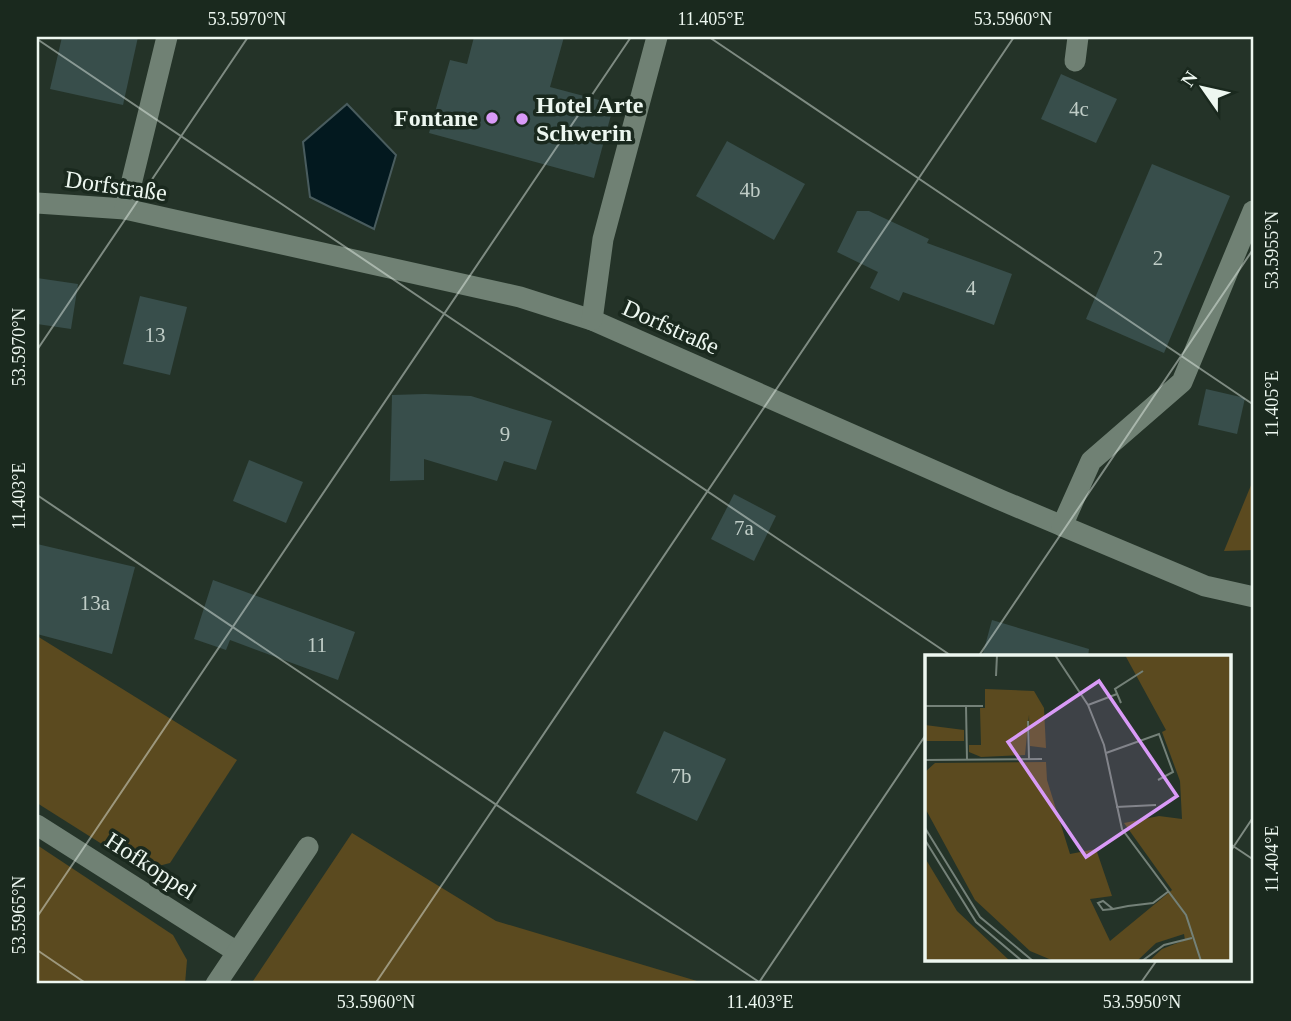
<svg xmlns="http://www.w3.org/2000/svg" width="1291" height="1021" font-family="Georgia,serif">
  <style>
    .green { fill: #5b4a1f }
    .water { fill: #03191f; stroke: #495c5e; stroke-width: 2 }
    .building { fill: #384e4b }
    .lines { fill: none; stroke-linecap: round; stroke-linejoin: round }
    .minor { stroke: #708174; stroke-width: 21 }
    .ticks { fill: none; stroke: #edf7f0; stroke-width: 2; stroke-opacity: 0.45 }
    .poi-dot { fill: #d99af7; stroke: #1a291e; stroke-width: 2.5 }
    .labels { text-anchor: middle; stroke-width: 7; stroke-linejoin: round; paint-order: stroke }
    .number-label { font-size: 21px; fill: #c0cdc7 }
    .poi-label { font-size: 24px; font-weight: bold; fill: #edf7f0; stroke: #1a291e; text-anchor: start }
    .street-label { font-size: 24px; fill: #edf7f0; stroke: #1a291e }
    .inset-road { fill: none; stroke: #748178; stroke-width: 2 }
    .view { fill: #d99af7; fill-opacity: 0.15; stroke: #d99af7; stroke-width: 3.5 }
    .inset-edge { fill: none; stroke: #edf7f0; stroke-width: 3.5 }
    .neatline { fill: none; stroke: #edf7f0; stroke-width: 2.5 }
    .ticks-label { font-size: 18px; text-anchor: middle; fill: #edf7f0 }
  </style>
  <rect width="100%" height="100%" fill="#243328"/>
  <!-- green -->
  <g class="green">
    <path d="M1254,478V550L1224,551Z"/>
    <path d="M37,636L237,760L170,863L143,870L37,803Z"/>
    <path d="M352,833L496,921L707,984H251Z"/>
    <path d="M37,845L173,935L187,960L185,984H37Z"/>
  </g>
  <!-- water -->
  <path class="water" d="M347,104L396,155L374,229L310,197L303,142Z"/>
  <!-- building -->
  <g class="building">
    <path d="M62,37H138L123,105L50,89Z"/>
    <path d="M474,37H564L550,87L614,104L594,178L429,133L450,60L467,64Z"/>
    <path d="M1061,74L1117,99L1096,143L1041,119Z"/>
    <path d="M727,141L805,184L774,240L696,196Z"/>
    <path d="M1152,164L1230,196L1164,353L1086,319Z"/>
    <path d="M857,211H869L929,239L927,243L1012,274L994,325L903,292L899,301L870,288L878,272L837,252Z"/>
    <path d="M37,278L78,284L71,329L37,324Z"/>
    <path d="M140,296L187,307L170,375L123,364Z"/>
    <path d="M1206,389L1245,398L1237,434L1198,425Z"/>
    <path d="M425,394L471,396L552,421L536,470L504,461L497,481L424,459V480L390,481L392,395Z"/>
    <path d="M249,460L303,482L286,523L233,501Z"/>
    <path d="M734,494L776,516L754,561L711,539Z"/>
    <path d="M37,544L135,567L112,654L37,634Z"/>
    <path d="M213,580L355,632L338,680L230,640L226,650L194,639Z"/>
    <path d="M992,620L1089,649L1088,657H982Z"/>
    <path d="M664,731L726,759L697,821L636,793Z"/>
  </g>
  <g class="lines">
    <!-- minor -->
    <g class="minor">
      <path d="M1075,61L1078,37"/>
      <path d="M37,203L125,209L520,297L592,320L1003,501L1205,586L1254,597"/>
      <path d="M125,209L167,37"/>
      <path d="M592,320L603,239L657,37"/>
      <path d="M1062,526L1091,461L1182,382L1253,211"/>
      <path d="M37,825L237,952"/>
      <path d="M216,984L308,847"/>
    </g>
  </g>
  <!-- ticks -->
  <path class="ticks" d="M709,37L1254,405M37,39L953,657M37,350L248,37M37,495L762,984M978,657L1254,248M1230,844L1254,860M1230,852L1254,816M37,917L631,37M37,950L87,984M375,984L1014,37M758,984L927,733M1140,984L1157,960"/>
  <!-- markers -->
  <g class="poi-dot">
    <circle cx="492" cy="118" r="7"/>
    <circle cx="522" cy="119" r="7"/>
  </g>
  <g class="labels">
    <!-- number labels -->
    <g class="number-label">
      <text x="1079" y="116">4c</text>
      <text x="750" y="197">4b</text>
      <text x="1158" y="265">2</text>
      <text x="971" y="295">4</text>
      <text x="155" y="342">13</text>
      <text x="505" y="441">9</text>
      <text x="744" y="535">7a</text>
      <text x="95" y="610">13a</text>
      <text x="317" y="652">11</text>
      <text x="681" y="783">7b</text>
    </g>
    <!-- poi labels -->
    <g class="poi-label">
      <text x="536" y="113">Hotel Arte<tspan x="536" dy="28">Schwerin</tspan></text>
      <text x="478" y="126" text-anchor="end">Fontane</text>
    </g>
    <!-- street labels -->
    <g class="street-label">
      <text transform="translate(116 186) rotate(8)" y="8">Dorfstraße</text>
      <text transform="translate(671 327) rotate(24)" y="8">Dorfstraße</text>
      <text transform="translate(151 866) rotate(33)" y="8">Hofkoppel</text>
    </g>
  </g>
  <!-- overview -->
  <g transform="translate(925 655)">
    <rect width="306" height="306" fill="#243328"/>
    <path d="M200,0H306V306H224L237,294L260,285L259,279L231,288L212,306H129L105,296L50,245L0,153V117L10,108L121,107L122,125L145,199L171,194L187,241L165,244L185,286L247,235L199,168L234,161L257,164L255,126L237,77L241,75ZM60,34L109,36L119,53L121,93L105,91L104,60L100,100L56,102L44,97V90H56L55,53H60ZM0,70L39,75V86H0ZM0,203L32,256L85,306H0Z" fill="#5b4a1f"/>
    <path class="inset-road" d="M130,0L163,50L179,90L197,174L261,260L276,306M71,21L72,0M196,48L190,34L218,16M163,50L192,39M0,51H58M41,51L42,105M103,66L104,104M181,98L234,79L248,117L233,125M0,105L117,104M191,152L231,150M0,173L55,262L108,306M0,185L51,267L97,306M188,254L178,246L173,248L178,255L188,254L203,251L228,248L244,236M217,306L239,290L267,283"/>
    <path class="view" d="M174,26L252,141L161,202L83,87Z"/>
    <rect width="306" height="306" class="inset-edge"/>
  </g>
  <!-- border -->
  <rect width="1291" height="1021" fill="none" stroke="#1a291e" stroke-width="77"/>
  <!-- north arrow -->
  <g transform="translate(1203 88) rotate(304)" stroke="#1a291e" stroke-width="5" paint-order="stroke">
  <path d="M0-5L12 26L0 18L-12 26Z" fill="#edf7f0"/>
  <text y="-10" font-size="19" font-weight="bold" text-anchor="middle" fill="#edf7f0">N</text>
  </g>
  <rect x="38" y="38" width="1214" height="944" class="neatline"/>
  <g class="ticks-label">
    <text x="247" y="25">53.5970°N</text>
    <text x="711" y="25">11.405°E</text>
    <text x="1013" y="25">53.5960°N</text>
    <text transform="translate(1272 250) rotate(-90)" y="6">53.5955°N</text>
    <text transform="translate(19 347) rotate(-90)" y="6">53.5970°N</text>
    <text transform="translate(1272 404) rotate(-90)" y="6">11.405°E</text>
    <text transform="translate(19 496) rotate(-90)" y="6">11.403°E</text>
    <text transform="translate(1272 859) rotate(-90)" y="6">11.404°E</text>
    <text transform="translate(19 915) rotate(-90)" y="6">53.5965°N</text>
    <text x="376" y="1008">53.5960°N</text>
    <text x="760" y="1008">11.403°E</text>
    <text x="1142" y="1008">53.5950°N</text>
  </g>
</svg>
